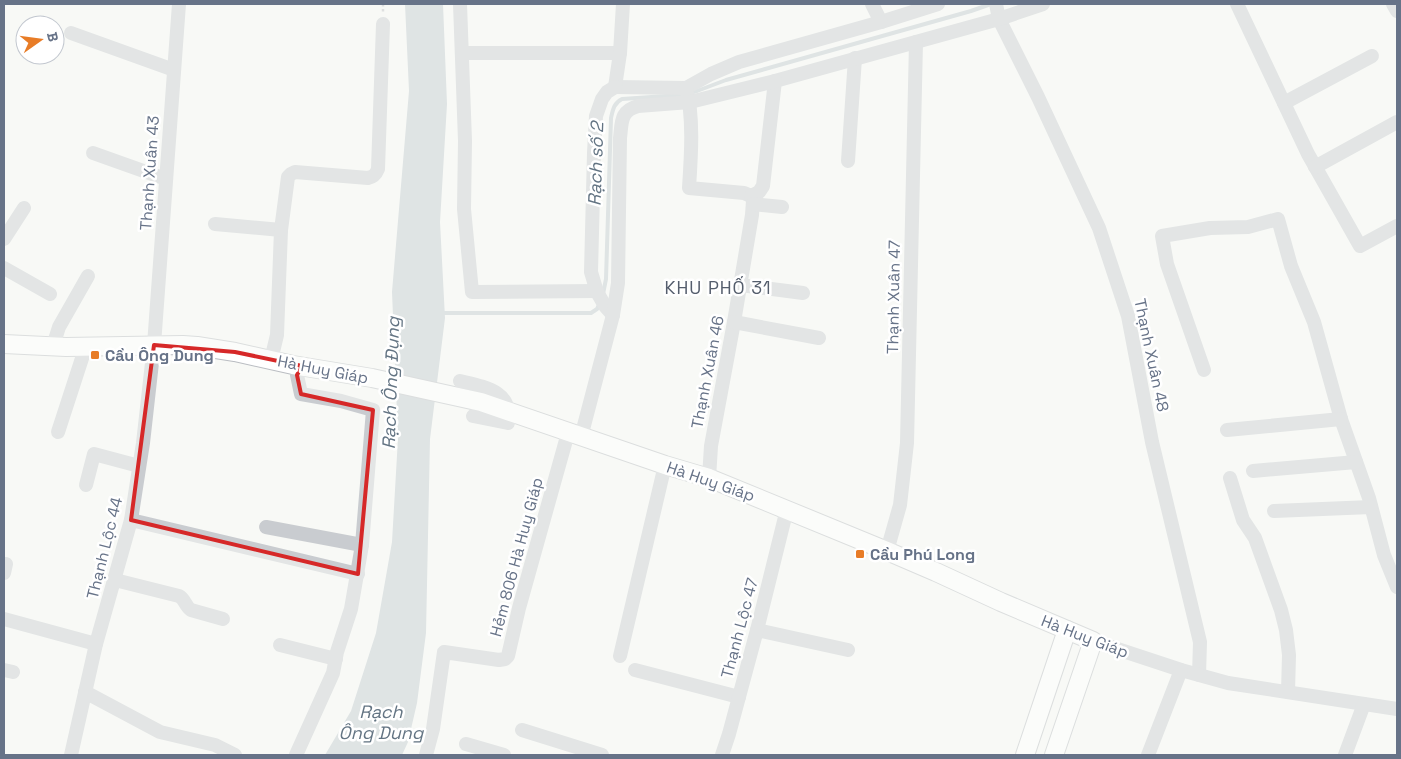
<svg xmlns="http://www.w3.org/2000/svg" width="1401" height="759" font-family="'Space Grotesk',sans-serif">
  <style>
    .water { fill: #c1c9cf }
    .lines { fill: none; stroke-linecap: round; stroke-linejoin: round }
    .stream { stroke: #c1c9cf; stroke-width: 4 }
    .major-casing { stroke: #babdc2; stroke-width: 20 }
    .path { stroke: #c0c2c5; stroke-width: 2.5; stroke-dasharray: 2.5 2.5; stroke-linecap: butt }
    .minor { stroke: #c9ccd0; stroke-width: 14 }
    .major { stroke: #fff; stroke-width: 18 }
    .marked { fill: none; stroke: #d62828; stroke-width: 4; stroke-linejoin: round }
    .poi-dot { fill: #e87c27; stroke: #fff; stroke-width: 2 }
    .labels { text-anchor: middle; stroke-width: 5; stroke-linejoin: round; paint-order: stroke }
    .street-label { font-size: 16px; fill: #677388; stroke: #fff }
    .poi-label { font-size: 16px; font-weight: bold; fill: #677388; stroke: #fff; text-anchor: start }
    .water-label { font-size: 18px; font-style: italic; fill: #637483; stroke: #fff }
    .neighbourhood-label { font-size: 18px; letter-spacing: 1px; fill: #555e6d; stroke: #fff }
  </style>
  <rect width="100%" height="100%" fill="#f8f9f6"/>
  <!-- water -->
  <path class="water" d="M405,4H443L447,104L440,222L445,318L430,439L426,633L417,703L408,742L402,755H325L351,711L376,633L392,542L398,438L392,292L409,91Z"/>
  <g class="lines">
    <!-- stream -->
    <g class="stream">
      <path d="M603,294L606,279L611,118C613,109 614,103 622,99L681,95L697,91L726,80L971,11L991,4"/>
      <path d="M442,313H591L597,309L600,303"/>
    </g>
    <!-- major casing -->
    <g class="major-casing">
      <g id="major">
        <path d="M4,344L66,347L183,345L197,346L235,352L293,365L372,378L481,402L665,465L709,478L887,551L936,572L1001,602L1093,641L1054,755"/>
        <path d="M1025,755L1067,630"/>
      </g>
    </g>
    <!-- path -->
    <path class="path" d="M383,4V12"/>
    <!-- minor -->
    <g class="minor">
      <path d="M460,4L465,141L464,209L472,292L597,291"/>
      <path d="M872,4L881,22L938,4"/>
      <path d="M996,4L999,19L1038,97L1099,228L1128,316L1152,442L1200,642L1199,675"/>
      <path d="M1237,4L1308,154L1360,246L1397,226"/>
      <path d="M1393,4L1397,11"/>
      <path d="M71,33L174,70"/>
      <path d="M462,53H620"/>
      <path d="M615,87L686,88L711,74L739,62L881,22"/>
      <path d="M615,87L620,53L623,4"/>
      <path d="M686,88C694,116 691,158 689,188L744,193L751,196L753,201L752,215L734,322L711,446L709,478"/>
      <path d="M1284,103L1372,56"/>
      <path d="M93,153L166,179"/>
      <path d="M848,161L855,58"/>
      <path d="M1315,167L1397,122"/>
      <path d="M751,196L759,192L763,186L775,81L999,19L1043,4"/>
      <path d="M753,204L782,207"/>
      <path d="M215,224L281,230L277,335L271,360"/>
      <path d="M281,230L288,177L291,174L295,172L368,178C374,177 376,174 378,169L383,24"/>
      <path d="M4,239L24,208"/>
      <path d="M4,268L50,294"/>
      <path d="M740,285L803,293"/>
      <path d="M613,315L605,306L597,292L591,272L594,153L596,116L602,99L607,92L615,87"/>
      <path d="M734,322L819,338"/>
      <path d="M53,346L59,327L88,276"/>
      <path d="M1204,370L1167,264L1162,236L1210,228L1248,227L1278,219L1291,266L1314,322L1341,419L1369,498L1384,555L1397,587"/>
      <path d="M460,381C485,387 513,391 508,423L473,416"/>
      <path d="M1227,430L1341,419"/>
      <path d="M58,432L86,346"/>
      <path d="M581,437L613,315L618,283L620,138C622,122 620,111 638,106L690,102L775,81"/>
      <path d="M1253,471L1356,462"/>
      <path d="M1230,478L1243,520L1255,538L1281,610L1286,630L1289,655L1288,692"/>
      <path d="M86,485L94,454L139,466"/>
      <path d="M1274,511L1371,507"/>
      <path d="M131,520L358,574"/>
      <path d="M266,527L362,545"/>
      <path d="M887,551L900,505L907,443L916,42"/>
      <path d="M4,573L6,564"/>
      <path d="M115,580L179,596C185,599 185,606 191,610L223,619"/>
      <path d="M4,619L96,644"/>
      <path d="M757,630L848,650"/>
      <path d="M1093,641L1181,670L1228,683L1397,709"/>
      <path d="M280,645L336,659"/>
      <path d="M620,656L665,465"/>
      <path d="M4,670L13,672"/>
      <path d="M635,670L739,697"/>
      <path d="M85,692L160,732L215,745L235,755"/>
      <path d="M522,730L602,755"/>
      <path d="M466,744L504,755"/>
      <path d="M71,755L96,644L131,520L143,443L154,345L179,4"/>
      <path d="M296,755L333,673L337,652L351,609L362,545L373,410L341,401L301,394L297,375L302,366"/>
      <path d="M426,755L433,729L444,652L499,660L505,659L508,656L519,608L568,433"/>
      <path d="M722,755L729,734L757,630L787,509"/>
      <path d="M1148,755L1181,670"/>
      <path d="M1345,755L1364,704"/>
    </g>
    <!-- major -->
    <use href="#major" class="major"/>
  </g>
  <!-- marked area -->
  <path d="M0 0H1401V759H0ZM154,345L235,352L302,366L297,375L301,394L373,410L358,574L131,520Z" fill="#f8f9f6" fill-opacity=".55" fill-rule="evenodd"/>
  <path class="marked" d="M154,345L235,352L302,366L297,375L301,394L373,410L358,574L131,520Z"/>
  <!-- markers -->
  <g class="poi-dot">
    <rect x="90" y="350" width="10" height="10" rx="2.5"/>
    <rect x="855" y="549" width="10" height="10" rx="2.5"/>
  </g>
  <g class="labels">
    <!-- street labels -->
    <g class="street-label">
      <text transform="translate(149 173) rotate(-86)" y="6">Thạnh Xuân 43</text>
      <text transform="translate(893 297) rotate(-89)" y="6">Thạnh Xuân 47</text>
      <text transform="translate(1152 355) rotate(78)" y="6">Thạnh Xuân 48</text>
      <text transform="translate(323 369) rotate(11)" y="6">Hà Huy Giáp</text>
      <text transform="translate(707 372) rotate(-79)" y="6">Thạnh Xuân 46</text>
      <text transform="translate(711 481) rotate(19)" y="6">Hà Huy Giáp</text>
      <text transform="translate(104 548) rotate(-76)" y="6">Thạnh Lộc 44</text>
      <text transform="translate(516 557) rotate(-75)" y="6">Hẻm 806 Hà Huy Giáp</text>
      <text transform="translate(739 628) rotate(-75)" y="6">Thạnh Lộc 47</text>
      <text transform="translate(1085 636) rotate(21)" y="6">Hà Huy Giáp</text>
    </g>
    <!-- poi labels -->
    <g class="poi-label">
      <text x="105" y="361">Cầu Ông Dung</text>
      <text x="870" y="560">Cầu Phú Long</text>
    </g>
    <!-- water labels -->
    <g class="water-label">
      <text transform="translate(596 164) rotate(-88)" y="6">Rạch số 2</text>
      <text transform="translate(391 383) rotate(-88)" y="6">Rạch Ông Đụng</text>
      <text x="381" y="718">Rạch<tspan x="381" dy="21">Ông Dung</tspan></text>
    </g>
    <!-- neighbourhood labels -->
    <g class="neighbourhood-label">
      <text x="718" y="294">KHU PHỐ 31</text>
    </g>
  </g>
  <!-- border -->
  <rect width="1401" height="759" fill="none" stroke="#677388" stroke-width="10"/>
  <!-- north arrow -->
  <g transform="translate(40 40) rotate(76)"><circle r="24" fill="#ffffff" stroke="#c2c7cf"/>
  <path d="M0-4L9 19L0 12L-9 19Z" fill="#e87c27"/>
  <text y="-8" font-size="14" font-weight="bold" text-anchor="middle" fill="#677388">B</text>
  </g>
</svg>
